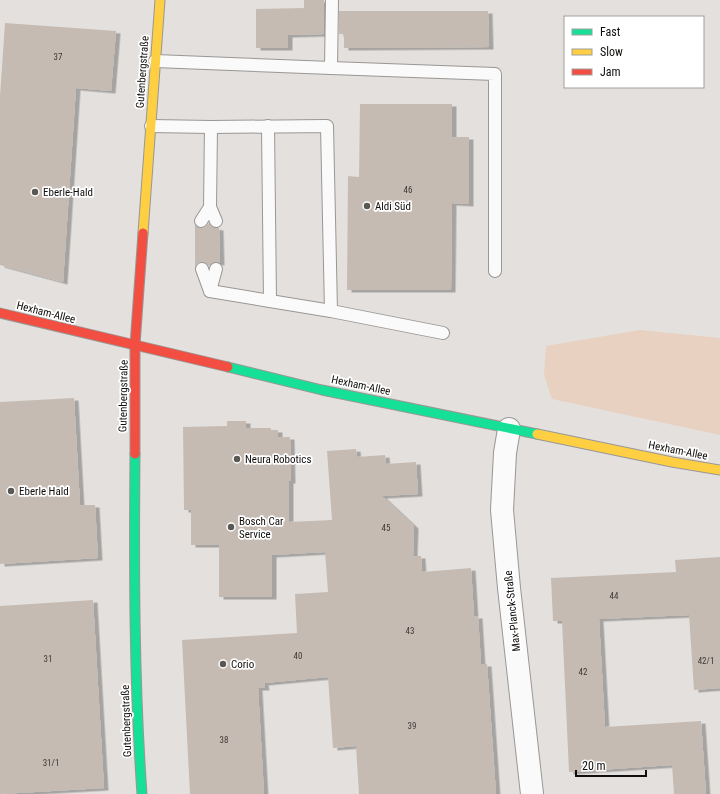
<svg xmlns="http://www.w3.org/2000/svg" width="720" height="794" font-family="'Roboto Condensed',sans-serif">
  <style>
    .green { fill: #e8d1c0 }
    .building { fill: #c6bbb3; filter: url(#shadow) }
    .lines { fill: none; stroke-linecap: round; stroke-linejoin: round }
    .lane-casing { stroke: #999795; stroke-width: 14 }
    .street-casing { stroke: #999795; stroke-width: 24 }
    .fast-casing { stroke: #999795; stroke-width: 11 }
    .slow-casing { stroke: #999795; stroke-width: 11 }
    .jam-casing { stroke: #999795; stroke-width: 11 }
    .lane { stroke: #fbfafa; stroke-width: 12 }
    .street { stroke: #fbfafa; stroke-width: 22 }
    .fast { stroke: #16e098; stroke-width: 9 }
    .slow { stroke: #ffcf43; stroke-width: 9 }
    .jam { stroke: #f24e42; stroke-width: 9 }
    .poi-dot { fill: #5a5855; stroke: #fff; stroke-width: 1.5 }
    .labels { text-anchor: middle; stroke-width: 3.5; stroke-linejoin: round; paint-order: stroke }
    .number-label { font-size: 9px; fill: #3e3936 }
    .street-label { font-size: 11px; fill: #100e0c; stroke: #fff }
    .poi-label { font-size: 11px; fill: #100e0c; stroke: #fff; text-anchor: start }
  </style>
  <defs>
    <filter id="shadow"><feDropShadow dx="4.5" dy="2.5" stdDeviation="0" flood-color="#0004"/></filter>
  </defs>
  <rect width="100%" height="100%" fill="#e3e0dd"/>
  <!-- green -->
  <path class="green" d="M640,330L720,338V435L552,399L544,375L546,346Z"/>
  <!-- building -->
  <g class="building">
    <path d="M304,0H324V34L288,35V48H256V9L304,8Z"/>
    <path d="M339,11H488L489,47L344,48V34H339Z"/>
    <path d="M5,23L116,31L111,91L76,88L63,282L0,265V96Z"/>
    <path d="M360,104H452V137H469V204L452,203L451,290H347L348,176L359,177Z"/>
    <path d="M209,223L212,227L219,228L220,263L214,262L209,266L206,263L200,262L197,264L195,268V225L201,228L205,227Z"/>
    <path d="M74,398L80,505H95L98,558L0,564V402Z"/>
    <path d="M227,421H246V428H271V430H278V437H290L291,481H289V522L332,520L327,451L356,449L357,457L385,455L386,464L416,462L418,494L382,496L414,526L413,556H421L422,572L471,568L474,616H478L481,664H487L496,794H359L356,746L333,748L328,677L264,683L265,688H258L264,794H190L182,640L297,633L295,594L328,592L325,552L272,555V597H219V545H191V510H184L183,427L227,426Z"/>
    <path d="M720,557V688L694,690L689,615L599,619L605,727L701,721L706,794H674L672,765L569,772L562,621H553L551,578L676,572L675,560Z"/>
    <path d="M93,600L104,788L0,794V606Z"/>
  </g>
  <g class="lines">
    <!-- lane casing -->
    <g class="lane-casing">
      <g id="lane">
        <path d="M155,61L331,68L332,0"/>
        <path d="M331,68L495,74V271"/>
        <path d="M151,126L211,127L327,126L331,311"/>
        <path d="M210,207L216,221"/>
        <path d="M201,221L210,207L211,127"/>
        <path d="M202,269L210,291L270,301L268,126"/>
        <path d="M210,291L216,269"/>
        <path d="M270,301L331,311L443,333"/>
      </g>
    </g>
    <!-- street casing -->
    <g class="street-casing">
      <path id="street" d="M509,429L505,453L502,510L509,588L532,794"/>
    </g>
    <!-- fast casing -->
    <g class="fast-casing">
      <g id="fast">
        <path d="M228,367L322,390L537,434"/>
        <path d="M135,454C134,568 134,681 142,794"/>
      </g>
    </g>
    <!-- slow casing -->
    <g class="slow-casing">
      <g id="slow">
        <path d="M143,233L160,0"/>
        <path d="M537,434L672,462L720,470"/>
      </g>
    </g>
    <!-- jam casing -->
    <g class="jam-casing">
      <g id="jam">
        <path d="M0,313L228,367"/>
        <path d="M135,454V345L143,233"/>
      </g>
    </g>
    <!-- lane -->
    <use href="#lane" class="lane"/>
    <!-- street -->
    <use href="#street" class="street"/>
    <!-- fast -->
    <use href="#fast" class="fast"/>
    <!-- slow -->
    <use href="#slow" class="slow"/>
    <!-- jam -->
    <use href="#jam" class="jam"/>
  </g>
  <!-- markers -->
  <g class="poi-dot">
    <circle cx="35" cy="192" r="4"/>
    <circle cx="367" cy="206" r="4"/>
    <circle cx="237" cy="459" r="4"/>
    <circle cx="11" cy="491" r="4"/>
    <circle cx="231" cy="527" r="4"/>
    <circle cx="223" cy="664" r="4"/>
  </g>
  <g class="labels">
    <!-- number labels -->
    <g class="number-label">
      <text x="58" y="60">37</text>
      <text x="408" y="193">46</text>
      <text x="386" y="531">45</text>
      <text x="614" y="599">44</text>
      <text x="410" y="634">43</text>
      <text x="298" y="659">40</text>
      <text x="48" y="662">31</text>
      <text x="706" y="664">42/1</text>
      <text x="583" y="675">42</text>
      <text x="412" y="729">39</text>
      <text x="224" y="743">38</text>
      <text x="51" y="766">31/1</text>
    </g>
    <!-- street labels -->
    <g class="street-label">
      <text transform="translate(142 72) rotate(-86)" y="4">Gutenbergstraße</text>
      <text transform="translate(46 312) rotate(14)" y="4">Hexham-Allee</text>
      <text transform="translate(361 385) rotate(12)" y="4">Hexham-Allee</text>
      <text transform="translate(123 396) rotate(-89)" y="4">Gutenbergstraße</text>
      <text transform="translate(678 450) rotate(11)" y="4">Hexham-Allee</text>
      <text transform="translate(512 611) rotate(-96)" y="4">Max-Planck-Straße</text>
      <text transform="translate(126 721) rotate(-92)" y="4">Gutenbergstraße</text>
    </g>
    <!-- poi labels -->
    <g class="poi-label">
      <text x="43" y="196">Eberle-Hald</text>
      <text x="375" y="210">Aldi Süd</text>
      <text x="245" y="463">Neura Robotics</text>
      <text x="19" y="495">Eberle Hald</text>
      <text x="239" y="525">Bosch Car<tspan x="239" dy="13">Service</tspan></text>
      <text x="231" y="668">Corio</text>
    </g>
  </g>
  <!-- legend -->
  <rect x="564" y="16" width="140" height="72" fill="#ffffff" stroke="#9f9f9e"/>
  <rect x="572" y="29" width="20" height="6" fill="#16e098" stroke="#9f9f9e"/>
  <text x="600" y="36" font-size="12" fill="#100e0c">Fast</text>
  <rect x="572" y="49" width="20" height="6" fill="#ffcf43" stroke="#9f9f9e"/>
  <text x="600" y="56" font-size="12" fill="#100e0c">Slow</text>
  <rect x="572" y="69" width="20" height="6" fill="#f24e42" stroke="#9f9f9e"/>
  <text x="600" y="76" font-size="12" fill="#100e0c">Jam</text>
  <!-- scale -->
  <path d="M576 770v6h70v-6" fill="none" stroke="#100e0c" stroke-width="2"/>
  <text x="582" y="770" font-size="12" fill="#100e0c" stroke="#ffffff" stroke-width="3" paint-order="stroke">20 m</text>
</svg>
